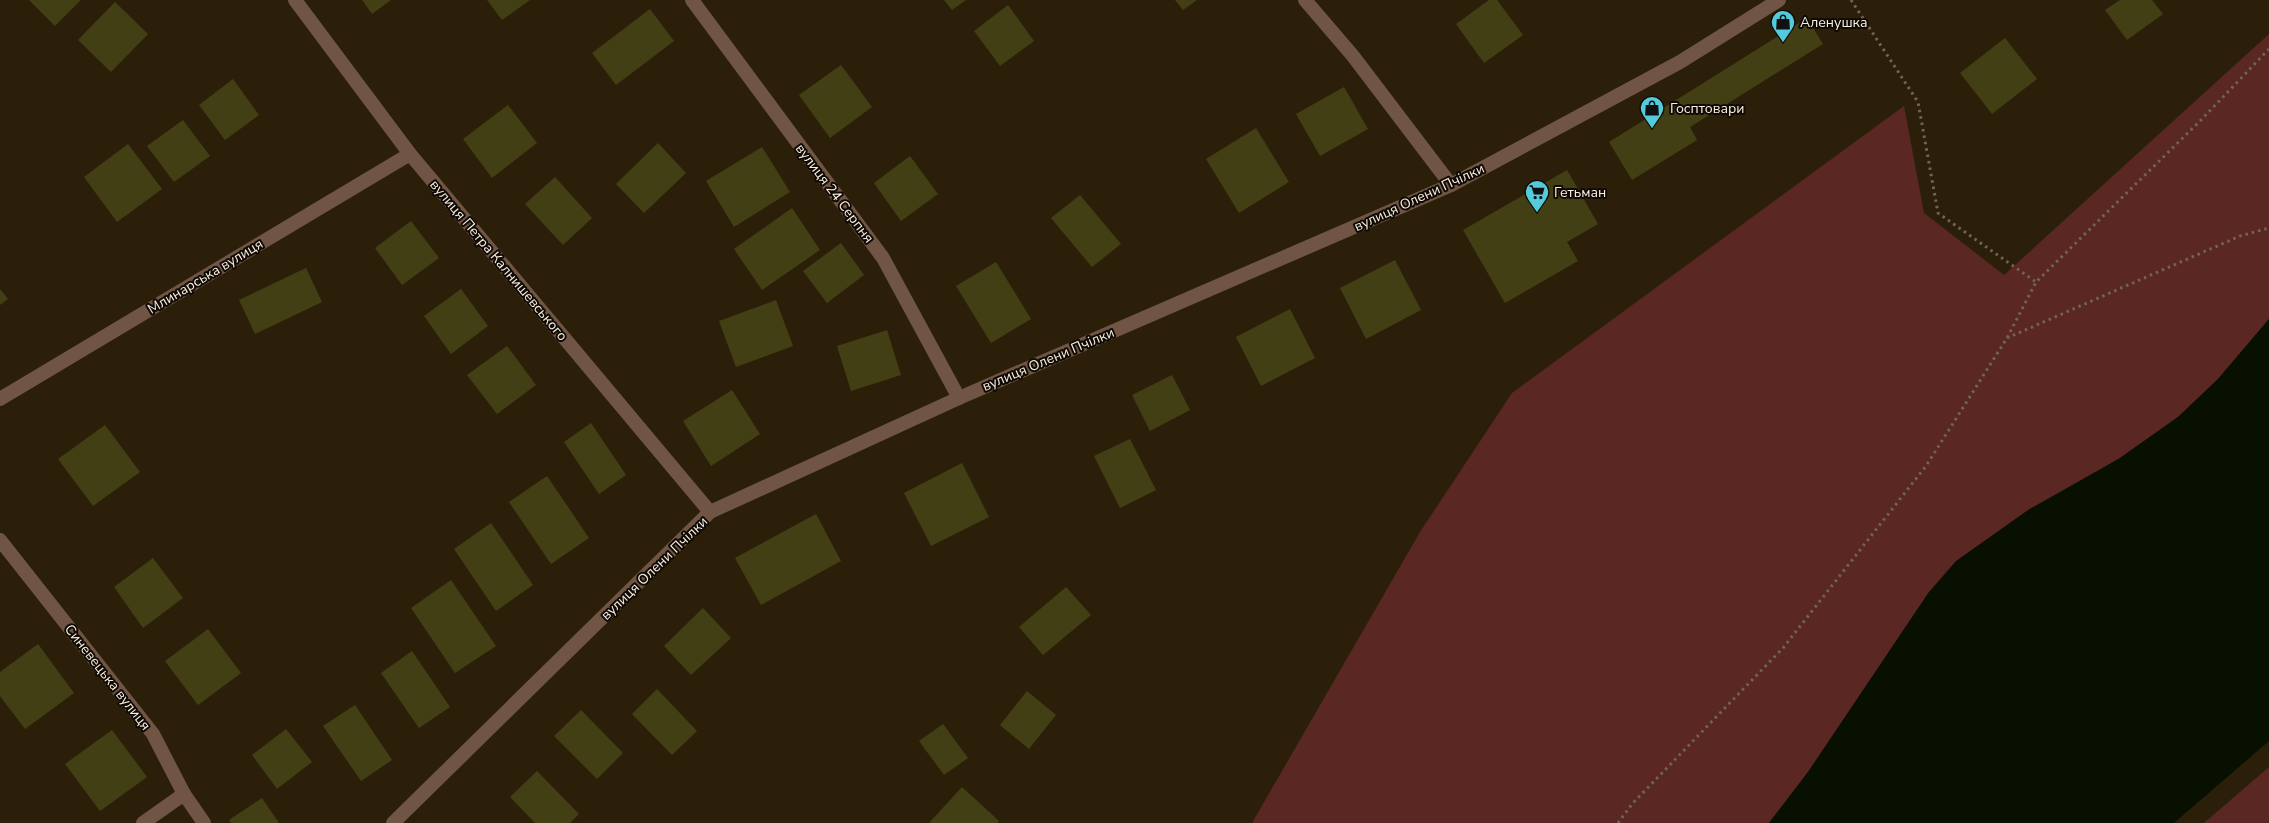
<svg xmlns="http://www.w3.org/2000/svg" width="2269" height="823" font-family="'Nunito Sans',sans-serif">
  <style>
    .green { fill: #5a2723 }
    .water { fill: #081101 }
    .building { fill: #433f14 }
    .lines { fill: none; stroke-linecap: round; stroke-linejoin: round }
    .path { stroke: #706552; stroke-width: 3; stroke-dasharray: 2.5 4; stroke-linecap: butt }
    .minor { stroke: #715544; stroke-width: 14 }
    .tertiary { stroke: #715544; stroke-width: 14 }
    .labels { text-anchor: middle; stroke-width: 4; stroke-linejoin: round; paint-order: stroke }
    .poi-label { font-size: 14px; fill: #f9f0e3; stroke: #100a04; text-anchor: start }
    .street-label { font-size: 14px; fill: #f9f0e3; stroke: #100a04 }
  </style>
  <rect width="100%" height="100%" fill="#2c1f0a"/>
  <!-- green -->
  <g class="green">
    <path d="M2269,34V319L2218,379L2178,417L1929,592L1808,772L1769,823H1252L1420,532L1512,393L1904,106L1924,213L2004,275Z"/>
    <path d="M2269,767V823H2204Z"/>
  </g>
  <!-- water -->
  <path class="water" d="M2269,319V741L2174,823H1769L1808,772L1929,592L1956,561L2028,510L2120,458L2178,417L2218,379Z"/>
  <!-- building -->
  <g class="building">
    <path d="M29,0H81L55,26Z"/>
    <path d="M362,0H391L372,14Z"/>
    <path d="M487,0H530L502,20Z"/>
    <path d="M944,0H966L952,10Z"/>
    <path d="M1175,0H1197L1183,10Z"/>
    <path d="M1489,0H1497L1523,35L1484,63L1456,24Z"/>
    <path d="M2120,0H2152L2163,14L2127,40L2105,10Z"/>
    <path d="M115,2L148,34L111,72L78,40Z"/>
    <path d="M1008,5L1034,41L1000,66L974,31Z"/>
    <path d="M650,9L674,41L616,85L592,53Z"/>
    <path d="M1807,18L1823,44L1690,127L1697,140L1632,180L1609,142Z"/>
    <path d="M2005,38L2037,79L1992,114L1960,73Z"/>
    <path d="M841,65L872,107L830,138L799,95Z"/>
    <path d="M233,79L259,115L225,140L199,105Z"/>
    <path d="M1344,87L1368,129L1320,156L1296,114Z"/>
    <path d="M508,105L537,143L492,178L463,139Z"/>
    <path d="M183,120L210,156L174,182L147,146Z"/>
    <path d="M1256,128L1289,182L1239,213L1206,159Z"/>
    <path d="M658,143L686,173L644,213L616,184Z"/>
    <path d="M128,144L162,189L117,222L84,177Z"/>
    <path d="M762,147L790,192L734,227L706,181Z"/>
    <path d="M910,156L938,194L901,221L874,183Z"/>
    <path d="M1567,170L1598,224L1567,242L1578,261L1505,303L1463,230Z"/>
    <path d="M555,177L592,218L563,245L525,204Z"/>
    <path d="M1080,195L1121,244L1092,267L1051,218Z"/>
    <path d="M792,208L820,250L762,290L734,249Z"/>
    <path d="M411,221L439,258L402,285L375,248Z"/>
    <path d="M841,243L864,275L827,303L803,271Z"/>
    <path d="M1395,260L1421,310L1366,339L1340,288Z"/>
    <path d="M996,262L1031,319L991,343L956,286Z"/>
    <path d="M306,268L322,302L255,334L239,300Z"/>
    <path d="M0,289L8,299L0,305Z"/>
    <path d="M461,289L488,326L451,354L424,316Z"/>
    <path d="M776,300L793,346L736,367L719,321Z"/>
    <path d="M1290,309L1315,358L1261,386L1236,337Z"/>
    <path d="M887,330L901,375L851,391L837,346Z"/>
    <path d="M507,346L536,385L497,414L467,375Z"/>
    <path d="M1172,375L1190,410L1150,431L1132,395Z"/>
    <path d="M732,390L760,434L711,466L683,421Z"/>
    <path d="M591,423L626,475L599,494L564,442Z"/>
    <path d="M105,425L140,472L93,506L58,459Z"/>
    <path d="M1130,439L1156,490L1120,508L1094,456Z"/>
    <path d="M962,463L989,517L931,546L904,493Z"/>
    <path d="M547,476L589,538L551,564L509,502Z"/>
    <path d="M816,514L841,561L761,605L735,558Z"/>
    <path d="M491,523L533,585L496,611L454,549Z"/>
    <path d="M153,558L183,598L143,628L114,587Z"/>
    <path d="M451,580L496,646L455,673L411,608Z"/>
    <path d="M1066,587L1091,615L1043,655L1019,627Z"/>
    <path d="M703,608L731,638L691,675L664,646Z"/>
    <path d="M208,629L241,673L198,705L165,661Z"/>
    <path d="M38,644L74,693L25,729L0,696V672Z"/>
    <path d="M412,651L450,707L419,728L381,673Z"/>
    <path d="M657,689L697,731L672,755L632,714Z"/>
    <path d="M1027,691L1056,715L1029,749L1000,725Z"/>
    <path d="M355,705L392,760L361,781L323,726Z"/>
    <path d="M581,710L623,753L597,779L554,736Z"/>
    <path d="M943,724L968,758L944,775L919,741Z"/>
    <path d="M286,729L312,762L277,789L252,755Z"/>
    <path d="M112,730L147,777L100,811L65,764Z"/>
    <path d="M537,771L579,814L570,823H535L510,797Z"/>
    <path d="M962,787L999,821L997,823H929Z"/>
    <path d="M262,798L279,823H231L229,820Z"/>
  </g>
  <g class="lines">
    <!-- path -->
    <g class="path">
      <path d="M1851,0L1918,102L1938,213L2036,282"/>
      <path d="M2007,338L2240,236L2269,228"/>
      <path d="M1618,823L1632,804L1783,648L1926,466L2007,338L2036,282L2200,121L2269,49"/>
    </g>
    <!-- minor -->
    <g class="minor">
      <path d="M295,0L410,154L710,512"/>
      <path d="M692,0L883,258L959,398"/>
      <path d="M1305,0L1353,56L1451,185"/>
      <path d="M0,399L410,154"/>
      <path d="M0,540L153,734L184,794L204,823"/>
      <path d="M143,823L184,794"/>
    </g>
    <!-- tertiary -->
    <path class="tertiary" d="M393,823L710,512L959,398L1451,185L1680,62L1779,0"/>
  </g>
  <!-- icons -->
  <defs>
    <g id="shop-pin" transform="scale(1.25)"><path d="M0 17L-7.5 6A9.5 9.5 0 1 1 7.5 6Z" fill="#53cbdb" stroke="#100a04"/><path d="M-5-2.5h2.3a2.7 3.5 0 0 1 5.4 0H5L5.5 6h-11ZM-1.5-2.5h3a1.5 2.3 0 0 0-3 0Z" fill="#111"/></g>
    <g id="supermarket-pin" transform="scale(1.25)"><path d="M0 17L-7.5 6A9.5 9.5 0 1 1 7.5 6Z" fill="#53cbdb" stroke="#100a04"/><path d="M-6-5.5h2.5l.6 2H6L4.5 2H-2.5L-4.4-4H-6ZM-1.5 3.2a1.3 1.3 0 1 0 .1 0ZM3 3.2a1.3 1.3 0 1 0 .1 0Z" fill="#111"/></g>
  </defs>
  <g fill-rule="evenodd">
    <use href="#shop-pin" x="1783" y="22"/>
    <use href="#shop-pin" x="1652" y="108"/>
    <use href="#supermarket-pin" x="1537" y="192"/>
  </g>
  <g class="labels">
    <!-- poi labels -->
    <g class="poi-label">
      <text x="1800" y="27">Аленушка</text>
      <text x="1670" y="113">Госптовари</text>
      <text x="1554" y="197">Гетьман</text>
    </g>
    <!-- street labels -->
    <g class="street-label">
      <text transform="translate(835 193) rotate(53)" y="5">вулиця 24 Серпня</text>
      <text transform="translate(1419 197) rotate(-25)" y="5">вулиця Олени Пчілки</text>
      <text transform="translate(499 260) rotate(50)" y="5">вулиця Петра Калнишевського</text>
      <text transform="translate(205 276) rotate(-31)" y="5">Млинарська вулиця</text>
      <text transform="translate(1048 359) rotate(-23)" y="5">вулиця Олени Пчілки</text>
      <text transform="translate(654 568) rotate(-44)" y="5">вулиця Олени Пчілки</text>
      <text transform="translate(108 677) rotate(52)" y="5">Синевецька вулиця</text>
    </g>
  </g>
</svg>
